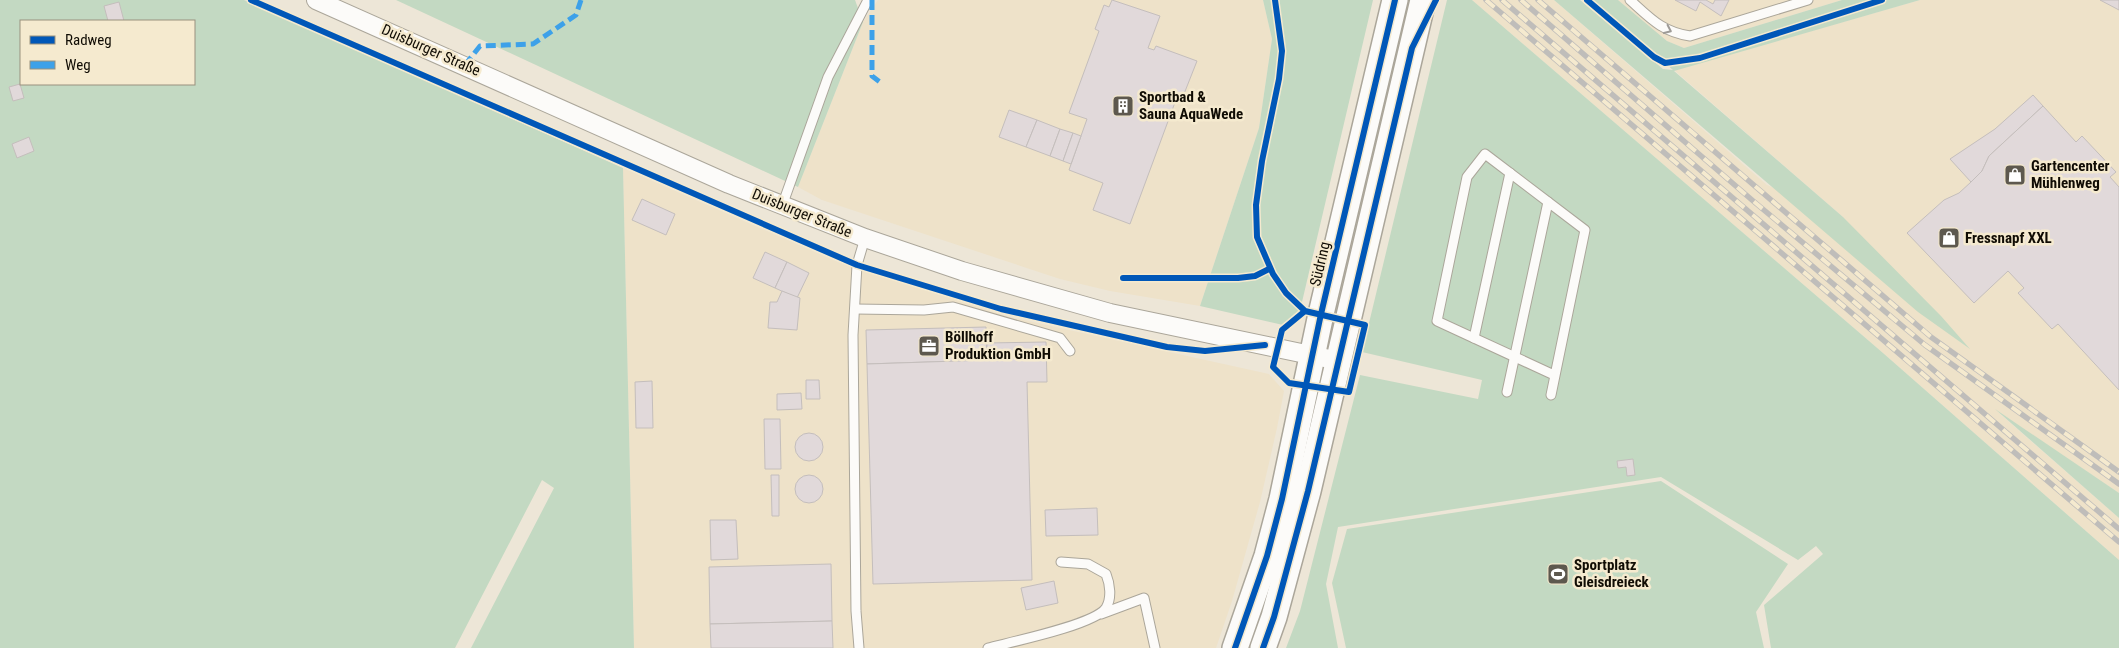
<svg xmlns="http://www.w3.org/2000/svg" width="2119" height="648" font-family="'Roboto Condensed',sans-serif">
  <style>
    .built { fill: #eee2c9 }
    .green { fill: #c3d9c2; fill-rule: evenodd }
    .building { fill: #e1d9da; stroke: #c4bebc }
    .lines { fill: none; stroke-linecap: round; stroke-linejoin: round }
    .service-casing { stroke: #aba69a; stroke-width: 11 }
    .minor-casing { stroke: #aba69a; stroke-width: 20 }
    .secondary-casing { stroke: #aba69a; stroke-width: 28 }
    .service { stroke: #fcfbf9; stroke-width: 9 }
    .minor { stroke: #fcfbf9; stroke-width: 18 }
    .secondary { stroke: #fcfbf9; stroke-width: 25 }
    .rail-casing { stroke: #bfbdba; stroke-width: 5.5 }
    .rail { stroke: #f5eacf; stroke-width: 4; stroke-dasharray: 11; stroke-linecap: butt }
    .quiet { stroke: #3da1e9; stroke-width: 5; stroke-dasharray: 10 5; stroke-linecap: butt }
    .cycleway-casing { stroke: #f5eacf; stroke-width: 9 }
    .cycleway { stroke: #0057b8; stroke-width: 6 }
    .oneway { stroke: #9e9b97 }
    .labels { text-anchor: middle; stroke-width: 5; stroke-linejoin: round; paint-order: stroke }
    .street-label { font-size: 15px; fill: #100c04; stroke: #f5eacf }
    .poi-label { font-size: 15px; font-weight: bold; fill: #100c04; stroke: #f5eacf; text-anchor: start }
  </style>
  <rect width="100%" height="100%" fill="#ede6d7"/>
  <!-- built -->
  <g class="built">
    <path d="M878,0H1263L1272,39L1259,128L1200,306L1110,291L1060,279L822,200L798,187L863,22Z"/>
    <path d="M1472,0H1554L1767,185L1843,217L1674,70L1920,0H2119V493L1999,413L2119,518V560L1883,353Z"/>
    <path d="M1618,0H1842L1684,48L1667,41Z"/>
    <path d="M623,168L838,262L1006,316L1269,374L1284,391L1277,428L1260,502L1232,601L1216,648H634Z"/>
  </g>
  <!-- green -->
  <g class="green">
    <path d="M0,0H244L623,168L634,648H471L554,488L542,480L455,648H0ZM21,21H194V84H21Z"/>
    <path d="M396,0H855L863,22L798,187Z"/>
    <path d="M1263,0H1373L1302,302L1297,316L1283,325L1200,306L1259,128L1272,39Z"/>
    <path d="M1447,0H1472L1883,353L2119,560V648H1771L1764,605L1823,554L1816,546L1798,560L1661,477L1338,527L1326,584L1338,648H1286L1300,611L1360,375L1478,399L1482,380L1362,352Z"/>
    <path d="M1554,0H1580L1663,69L1673,70L1592,0H1618L1667,41L1684,48L1842,0H1920L1674,71L1843,217L1941,316L1970,349L1918,312Z"/>
    <path d="M1995,409L2119,493V518Z"/>
    <path d="M1661,481L1788,564L1756,612L1764,648H1346L1332,583L1347,529Z"/>
  </g>
  <!-- building -->
  <g class="building">
    <path d="M1112,0L1160,16L1148,48L1154,50L1156,46L1197,61L1182,99L1177,97L1130,224L1093,210L1103,183L1069,170L1087,119L1069,113L1099,31L1095,29L1104,5L1109,7Z"/>
    <path d="M1675,0H1706L1713,4L1715,0H1729L1721,16L1700,2L1696,11Z"/>
    <path d="M2100,0H2119V10Z"/>
    <path d="M119,2L124,21H108L104,6Z"/>
    <path d="M20,84L24,98L13,101L9,87Z"/>
    <path d="M2033,95L2043,106L1989,156L1982,171L1971,182L1950,159L1995,129Z"/>
    <path d="M2043,106L2076,142L2082,136L2116,172L2110,177L2119,187V390L2058,324L2052,329L2018,293L2024,288L2008,271L1974,303L1907,233L1944,200L1959,193L1971,182L1982,171L1989,156Z"/>
    <path d="M1009,110L1037,120L1026,147L999,137Z"/>
    <path d="M1037,120L1060,129L1050,156L1026,147Z"/>
    <path d="M1060,129L1073,133L1063,161L1050,156Z"/>
    <path d="M1073,133L1081,136L1071,164L1063,161Z"/>
    <path d="M29,137L34,151L17,158L12,144Z"/>
    <path d="M642,199L675,214L666,235L632,220Z"/>
    <path d="M765,252L787,262L775,288L753,278Z"/>
    <path d="M787,262L809,273L797,298L775,288Z"/>
    <path d="M782,291L800,298L797,330L768,328L770,302H777Z"/>
    <path d="M986,327L987,360L867,364L866,330Z"/>
    <path d="M1046,342L1047,382H1027L1032,580L873,584L867,364L987,360V343Z"/>
    <path d="M806,380H819L820,399H806Z"/>
    <path d="M652,381L653,428H636L635,382Z"/>
    <path d="M801,393L802,409L777,410V394Z"/>
    <path d="M764,419H780L781,469H765Z"/>
    <circle cx="809" cy="447" r="14"/>
    <path d="M1633,459L1635,475L1627,476L1626,467L1618,468L1617,461Z"/>
    <circle cx="809" cy="489" r="14"/>
    <path d="M771,475H779V516H772Z"/>
    <path d="M1097,508L1098,535L1046,536L1045,510Z"/>
    <path d="M710,520H736L738,559L711,560Z"/>
    <path d="M831,564L832,621L710,624L709,567Z"/>
    <path d="M1054,581L1058,603L1026,610L1021,588Z"/>
    <path d="M832,621L833,648H711L710,624Z"/>
  </g>
  <g class="lines">
    <!-- service casing -->
    <g class="service-casing">
      <g id="service">
        <path d="M1630,0C1650,18 1662,32 1690,36L1808,0"/>
        <path d="M782,206L828,77L868,0"/>
        <path d="M855,309L924,310L953,307L1060,338L1070,351"/>
        <path d="M1474,338L1510,173"/>
        <path d="M1507,392L1548,202"/>
        <path d="M1551,395L1585,230L1485,154L1467,177L1437,321L1554,375"/>
        <path d="M1101,614L1144,598L1155,648"/>
        <path d="M859,648L856,611L853,335L857,265L865,238"/>
        <path d="M988,648C1011,642 1094,625 1106,608C1112,598 1110,584 1106,574L1088,564L1061,562"/>
      </g>
    </g>
    <!-- minor casing -->
    <g class="minor-casing">
      <path id="minor" d="M316,0L729,184L865,238L962,271L1110,313L1339,361"/>
    </g>
    <!-- secondary casing -->
    <g class="secondary-casing">
      <g id="secondary">
        <path d="M1235,648L1267,556L1282,499L1321,314L1395,0"/>
        <path d="M1263,648L1274,617L1308,491L1423,0"/>
      </g>
    </g>
    <!-- service -->
    <use href="#service" class="service"/>
    <!-- minor -->
    <use href="#minor" class="minor"/>
    <!-- secondary -->
    <use href="#secondary" class="secondary"/>
    <!-- rail casing -->
    <g class="rail-casing">
      <g id="rail">
        <path d="M1486,0L2119,542"/>
        <path d="M1502,0L2119,529"/>
        <path d="M1521,0L1752,200L1925,345L2119,484"/>
        <path d="M1538,0L1931,337L2119,472"/>
      </g>
    </g>
    <!-- rail -->
    <use href="#rail" class="rail"/>
    <!-- quiet -->
    <g class="quiet">
      <path d="M872,0V76L880,82"/>
      <path d="M465,65L480,46L533,44L576,15L581,0"/>
    </g>
    <!-- cycleway casing -->
    <g class="cycleway-casing">
      <g id="cycleway">
        <path d="M251,0L857,265L1001,309L1167,347L1205,351L1265,345"/>
        <path d="M1275,0L1282,51L1279,79L1262,161L1256,205L1257,237L1273,274L1286,293L1305,311L1365,325L1349,392L1289,383L1273,367L1282,330L1305,311"/>
        <path d="M1587,0L1654,57L1665,63L1700,58L1882,0"/>
        <path d="M1123,278H1238L1255,276L1269,269"/>
        <path d="M1235,648L1267,556L1282,499L1321,314L1395,0"/>
        <path d="M1263,648L1274,617L1308,491L1412,48L1436,0"/>
      </g>
    </g>
    <!-- cycleway -->
    <use href="#cycleway" class="cycleway"/>
  </g>
  <!-- one-way arrows -->
  <defs><path id="oneway-chevron" d="M-2-3.5L2.5 0L-2 3.5" fill="none" stroke-width="1.6" stroke-linecap="round" stroke-linejoin="round" transform="scale(1.25)"/></defs>
  <use class="oneway" href="#oneway-chevron" transform="translate(1668 30) rotate(25)"/>
  <!-- icons -->
  <defs>
    <g id="building-square" transform="scale(1.125)"><rect x="-9" y="-9" width="18" height="18" rx="4" fill="#5d584e" stroke="#f5eacf"/><path d="M-4-6H4V6H1V3H-1V6H-4ZM-2.5-4.3h1.7v1.8h-1.7ZM.8-4.3h1.7v1.8H.8ZM-2.5-1h1.7V.8h-1.7ZM.8-1h1.7V.8H.8Z" fill="#fff"/></g>
    <g id="shop-square" transform="scale(1.125)"><rect x="-9" y="-9" width="18" height="18" rx="4" fill="#5d584e" stroke="#f5eacf"/><path d="M-5-2.5h2.3a2.7 3.5 0 0 1 5.4 0H5L5.5 6h-11ZM-1.5-2.5h3a1.5 2.3 0 0 0-3 0Z" fill="#fff"/></g>
    <g id="office-square" transform="scale(1.125)"><rect x="-9" y="-9" width="18" height="18" rx="4" fill="#5d584e" stroke="#f5eacf"/><path d="M-6-3h4V-5.5h4V-3h4V5H-6ZM-1-4.5V-3h2v-1.5ZM-6 0V1H6V0Z" fill="#fff"/></g>
    <g id="stadium-square" transform="scale(1.125)"><rect x="-9" y="-9" width="18" height="18" rx="4" fill="#5d584e" stroke="#f5eacf"/><path d="M0-5a6.5 5 0 1 0 0 10a6.5 5 0 1 0 0-10ZM-3.5-1.8h7v3.6h-7Z" fill="#fff"/></g>
  </defs>
  <g fill-rule="evenodd">
    <use href="#building-square" x="1123" y="106"/>
    <use href="#shop-square" x="2015" y="175"/>
    <use href="#shop-square" x="1949" y="238"/>
    <use href="#office-square" x="929" y="346"/>
    <use href="#stadium-square" x="1558" y="574"/>
  </g>
  <g class="labels">
    <!-- street labels -->
    <g class="street-label">
      <text transform="translate(431 50) rotate(24)" y="5">Duisburger Straße</text>
      <text transform="translate(802 213) rotate(22)" y="5">Duisburger Straße</text>
      <text transform="translate(1320 264) rotate(-77)" y="5">Südring</text>
    </g>
    <!-- poi labels -->
    <g class="poi-label">
      <text x="1139" y="102">Sportbad &amp;<tspan x="1139" dy="17">Sauna AquaWede</tspan></text>
      <text x="2031" y="171">Gartencenter<tspan x="2031" dy="17">Mühlenweg</tspan></text>
      <text x="1965" y="243">Fressnapf XXL</text>
      <text x="945" y="342">Böllhoff<tspan x="945" dy="17">Produktion GmbH</tspan></text>
      <text x="1574" y="570">Sportplatz<tspan x="1574" dy="17">Gleisdreieck</tspan></text>
    </g>
  </g>
  <!-- legend -->
  <rect x="20" y="20" width="175" height="65" fill="#f5eacf" stroke="#99917e"/>
  <rect x="30" y="36" width="25" height="8" fill="#0057b8" stroke="#99917e"/>
  <text x="65" y="45" font-size="15" fill="#100c04">Radweg</text>
  <rect x="30" y="61" width="25" height="8" fill="#3da1e9" stroke="#99917e"/>
  <text x="65" y="70" font-size="15" fill="#100c04">Weg</text>
</svg>
